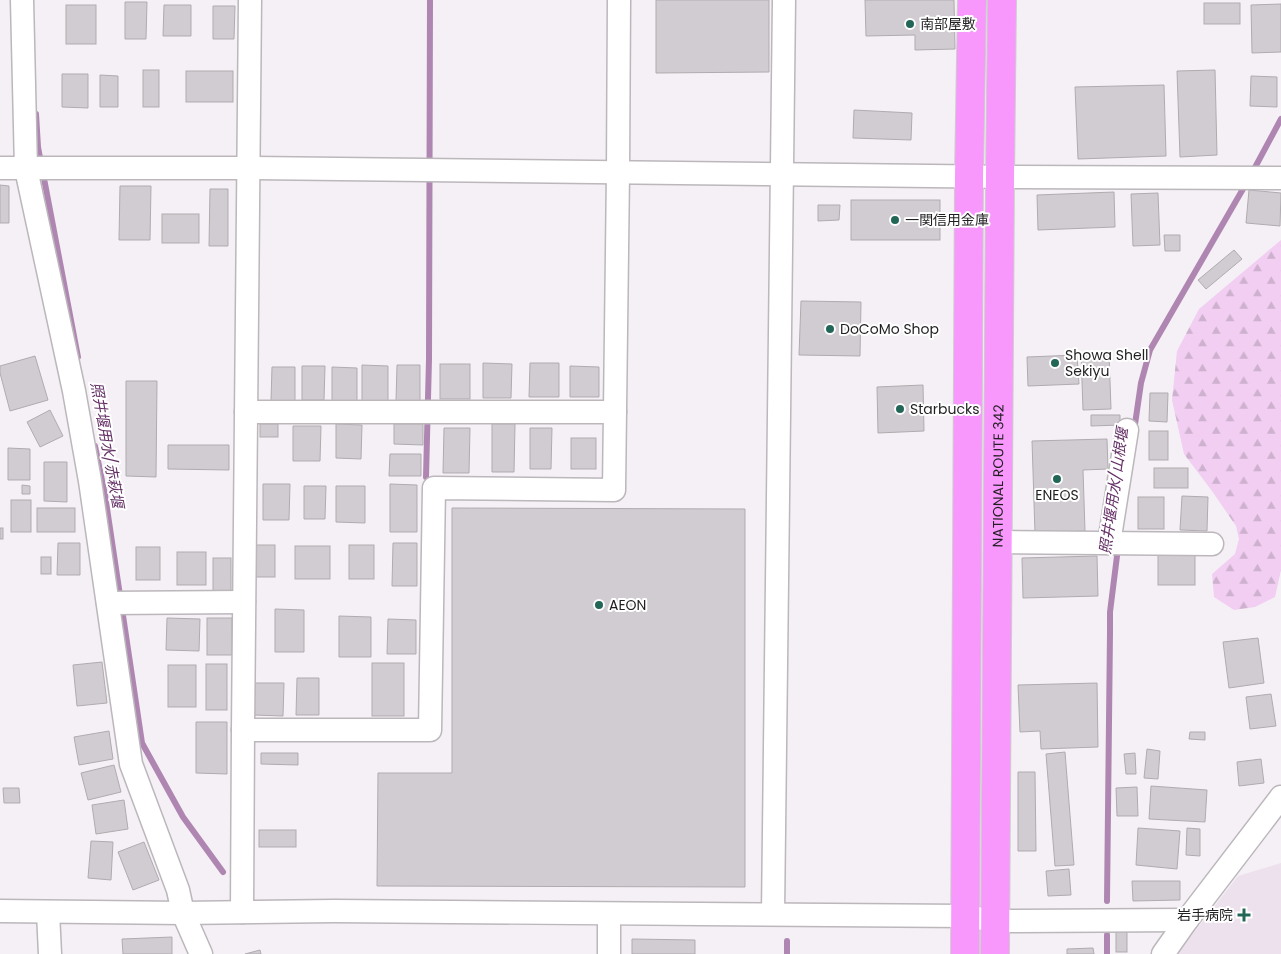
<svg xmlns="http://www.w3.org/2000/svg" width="1281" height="954" font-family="Poppins,'Noto Sans JP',sans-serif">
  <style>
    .built { fill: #ece1ec }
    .forest { fill: url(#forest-firs) }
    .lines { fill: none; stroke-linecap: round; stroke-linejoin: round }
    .stream { stroke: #af86b1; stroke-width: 6 }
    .building { fill: #d1ccd1; stroke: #afabaf }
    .minor-casing { stroke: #bbb7bb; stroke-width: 25 }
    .highway-casing { stroke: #cecece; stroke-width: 30 }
    .minor { stroke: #fff; stroke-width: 22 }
    .highway { stroke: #f897fc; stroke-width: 28 }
    .poi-dot { fill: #226657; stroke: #fff; stroke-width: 2 }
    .labels { text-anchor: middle; stroke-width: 4; stroke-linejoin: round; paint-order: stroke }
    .poi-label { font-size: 14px; fill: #211f21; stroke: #fff; text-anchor: start }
    .street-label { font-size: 14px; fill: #211f21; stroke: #fff }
    .water-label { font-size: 15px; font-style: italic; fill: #643066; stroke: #fff }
  </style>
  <defs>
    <pattern id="forest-firs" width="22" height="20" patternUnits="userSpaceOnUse" patternTransform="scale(1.25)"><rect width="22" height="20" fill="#f1cef2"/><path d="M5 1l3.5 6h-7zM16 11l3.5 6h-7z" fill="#ceb0cf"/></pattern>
  </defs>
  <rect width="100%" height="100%" fill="#f5f0f5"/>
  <!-- built -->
  <path class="built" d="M1281,863V954H1177L1238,876Z"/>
  <!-- forest -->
  <path class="forest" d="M1281,240V570L1275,597L1255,607L1234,610L1214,597L1212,574L1235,554L1239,539L1236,526L1212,491L1184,454L1172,400L1177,351L1199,309Z"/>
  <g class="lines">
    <!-- stream -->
    <g class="stream">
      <path d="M36,114L38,147L78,357"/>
      <path d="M1252,173L1281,119"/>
      <path d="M1134,431L1141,383L1150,350L1247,182"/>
      <path d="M95,446L105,495L142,743L183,817L223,872"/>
      <path d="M426,477L429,359L430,0"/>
      <path d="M1107,901L1110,632V612L1118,548"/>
      <path d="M787,954V941"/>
      <path d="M1107,954V935"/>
    </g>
  </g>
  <!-- building -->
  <g class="building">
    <path d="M656,0H769V72L656,73Z"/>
    <path d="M865,0H954L955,49L915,50V35L866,36Z"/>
    <path d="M125,2H147L146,39H125Z"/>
    <rect x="1204" y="3" width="36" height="21"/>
    <path d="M1281,4V52L1252,53L1251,5Z"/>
    <rect x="66" y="5" width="30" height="39"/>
    <path d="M164,5H191V36H163Z"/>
    <path d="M213,6H235L234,39H213Z"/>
    <rect x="143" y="70" width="16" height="37"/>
    <path d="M1215,70L1217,155L1180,157L1177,71Z"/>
    <rect x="186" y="71" width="47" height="31"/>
    <path d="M62,74H88V108L62,107Z"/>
    <path d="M100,75L118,76V107H100Z"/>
    <path d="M1251,76L1277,77V107L1250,106Z"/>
    <path d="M1164,85L1166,156L1078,159L1075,87Z"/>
    <path d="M854,110L912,113L911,140L853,138Z"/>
    <path d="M0,185L9,186V223H0Z"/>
    <path d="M120,186H151L150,240H119Z"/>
    <path d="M210,189H228V246H209Z"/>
    <path d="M1249,190L1281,193L1280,226L1246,223Z"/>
    <path d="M1114,192L1115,227L1038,230L1037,195Z"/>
    <path d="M1158,193L1160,245L1133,246L1131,194Z"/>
    <rect x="851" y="200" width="89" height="40"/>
    <path d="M818,205H840L839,220L818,221Z"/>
    <rect x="162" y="214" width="37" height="29"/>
    <path d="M1164,235H1180V251H1165Z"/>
    <path d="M1234,250L1242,259L1206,289L1198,280Z"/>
    <path d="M801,301L861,302L860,356L799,355Z"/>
    <path d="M1081,353H1109L1111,409L1083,410Z"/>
    <path d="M1077,355L1079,384L1028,386L1027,357Z"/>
    <path d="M35,356L48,400L10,411L0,373V366Z"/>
    <path d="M483,363L512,364L511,398H483Z"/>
    <path d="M530,363H559V397H529Z"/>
    <rect x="440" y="364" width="30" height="35"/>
    <path d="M362,365L388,366V403H362Z"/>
    <path d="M397,365H420V401H396Z"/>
    <path d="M302,366H325L324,400H302Z"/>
    <path d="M570,366L599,367V397H570Z"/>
    <path d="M272,367H295V401H271Z"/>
    <path d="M332,367L357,368V401H332Z"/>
    <path d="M126,381H157L156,477L126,476Z"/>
    <path d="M923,385L924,431L878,433L877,387Z"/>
    <path d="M1150,393H1168L1167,422L1149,421Z"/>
    <path d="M50,410L63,436L40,447L27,422Z"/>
    <path d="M1091,415H1120V425L1091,426Z"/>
    <rect x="260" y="424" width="18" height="13"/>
    <path d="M336,424L362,425L361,459L336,458Z"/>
    <path d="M394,424H423V445L394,444Z"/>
    <path d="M492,424H515L514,472H492Z"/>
    <path d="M293,426H321L320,461H293Z"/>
    <path d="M444,428H470L469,473H443Z"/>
    <path d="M530,428H552L551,469H530Z"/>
    <rect x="1149" y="431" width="19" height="29"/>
    <rect x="571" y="438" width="25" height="31"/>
    <path d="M1107,439L1108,469L1083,470L1085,531L1035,533L1032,441Z"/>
    <path d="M168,445H229V470L168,469Z"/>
    <path d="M8,448L30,449V480H8Z"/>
    <path d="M390,454H421V476H389Z"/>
    <path d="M44,462H67V502L44,501Z"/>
    <rect x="1154" y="468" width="34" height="20"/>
    <path d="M263,484H290L289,520H263Z"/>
    <path d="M390,484L417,485V532H390Z"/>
    <path d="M22,485L30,486V494H22Z"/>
    <path d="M304,486H326L325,519H304Z"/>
    <path d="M336,486H365V523L336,522Z"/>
    <path d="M1182,496L1208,497L1207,531L1180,530Z"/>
    <rect x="1138" y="497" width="26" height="32"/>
    <rect x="11" y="500" width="20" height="32"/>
    <rect x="37" y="508" width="38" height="24"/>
    <path d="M452,508L745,509V887L377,886L378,773H452Z"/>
    <rect x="0" y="528" width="3" height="11"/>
    <path d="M58,543H80V575H57Z"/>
    <path d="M393,543H417V586H392Z"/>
    <rect x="256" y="545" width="19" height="32"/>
    <rect x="349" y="545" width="25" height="34"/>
    <rect x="295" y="546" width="35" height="33"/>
    <rect x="136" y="547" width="24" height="33"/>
    <rect x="177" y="552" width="29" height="33"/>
    <rect x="1158" y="555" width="37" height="30"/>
    <path d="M1097,556L1098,596L1023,598L1022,558Z"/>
    <rect x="41" y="557" width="10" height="17"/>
    <rect x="213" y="558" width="18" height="33"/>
    <path d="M275,609L304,610V652H275Z"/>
    <path d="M339,616L371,617V657H339Z"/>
    <path d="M167,618L200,619L199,651L166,650Z"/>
    <rect x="207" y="618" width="25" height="37"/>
    <path d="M388,619L416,620V654H387Z"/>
    <path d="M1258,638L1264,683L1229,688L1223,642Z"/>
    <path d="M102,662L107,703L77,706L73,665Z"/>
    <rect x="372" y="663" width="32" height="53"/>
    <rect x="206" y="664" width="21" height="46"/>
    <rect x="168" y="665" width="28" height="42"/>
    <path d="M297,678H319V715H296Z"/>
    <path d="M255,683H284L283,716L254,715Z"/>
    <path d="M1097,683L1098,747L1041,749L1040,731L1020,732L1018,685Z"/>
    <path d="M1271,694L1276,726L1250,729L1246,697Z"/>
    <path d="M196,722H227V774L196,773Z"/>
    <path d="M109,731L113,759L79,765L74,737Z"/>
    <path d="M1190,732H1205V740L1189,739Z"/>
    <path d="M1147,749L1160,751L1158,779L1144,778Z"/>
    <path d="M1065,752L1074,865L1055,866L1046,754Z"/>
    <path d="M261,753H298V765L261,764Z"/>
    <path d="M1135,753L1136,774H1126L1124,754Z"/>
    <path d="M1261,759L1264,783L1239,786L1237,762Z"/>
    <path d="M114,765L121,792L88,800L81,773Z"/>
    <path d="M1018,772H1035L1036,851H1018Z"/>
    <path d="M1151,786L1207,790L1205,822L1149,819Z"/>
    <path d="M1137,787L1138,816H1117L1116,788Z"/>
    <path d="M3,788H19L20,803H4Z"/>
    <path d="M124,800L128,829L96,834L92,805Z"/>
    <path d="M1138,828L1180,831L1177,869L1136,865Z"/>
    <path d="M1187,828L1200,829V856L1186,855Z"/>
    <rect x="259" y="830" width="37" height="17"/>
    <path d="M91,841L113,842L111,880L88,878Z"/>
    <path d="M144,842L159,880L133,890L118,852Z"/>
    <path d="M1069,869L1071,895L1048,896L1046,871Z"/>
    <path d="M1132,881H1180V900L1133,901Z"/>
    <rect x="1116" y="931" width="11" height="21"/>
    <path d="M172,937V954H123L122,939Z"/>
    <path d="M632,939L695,940V954H632Z"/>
    <path d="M1093,948L1094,954H1067V949Z"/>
    <path d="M260,950L261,954H245Z"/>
  </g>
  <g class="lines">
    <!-- minor casing -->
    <g class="minor-casing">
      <g id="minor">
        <path d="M22,0L26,169L74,391L90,481L131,764L178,890L183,913L201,954"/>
        <path d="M0,168H249L1014,177L1281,178"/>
        <path d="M246,412H615"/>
        <path d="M997,542L1212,544"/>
        <path d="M1109,543L1127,430"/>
        <path d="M108,603L244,602"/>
        <path d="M243,730L250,0"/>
        <path d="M0,911L183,913L334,911L966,916L995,921L1187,920"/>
        <path d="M48,912L50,954"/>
        <path d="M242,912L243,730H430L434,488L614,490L618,172L619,0"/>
        <path d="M773,914L784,0"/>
        <path d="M609,954V914"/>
        <path d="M1163,954L1187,920L1281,797"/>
      </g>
    </g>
    <!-- highway casing -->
    <g class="highway-casing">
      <g id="highway">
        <path d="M965,954L969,176L972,0"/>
        <path id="s1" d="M995,954L1000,177L1002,0"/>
      </g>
    </g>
    <!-- minor -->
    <use href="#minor" class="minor"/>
    <!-- highway -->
    <use href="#highway" class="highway"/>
  </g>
  <!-- markers -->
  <g class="poi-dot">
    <circle cx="910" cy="24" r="5"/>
    <circle cx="895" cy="220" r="5"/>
    <circle cx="830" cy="329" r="5"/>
    <circle cx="1055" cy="363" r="5"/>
    <circle cx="900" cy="409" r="5"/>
    <circle cx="1057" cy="479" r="5"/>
    <circle cx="599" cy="605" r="5"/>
    <path d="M1241.5 907.5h5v5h5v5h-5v5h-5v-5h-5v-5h5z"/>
  </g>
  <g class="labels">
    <!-- poi labels -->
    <g class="poi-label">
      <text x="920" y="29">南部屋敷</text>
      <text x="905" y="225">一関信用金庫</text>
      <text x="840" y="334">DoCoMo Shop</text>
      <text x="1065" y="360">Showa Shell<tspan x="1065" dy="16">Sekiyu</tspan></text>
      <text x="910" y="414">Starbucks</text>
      <text x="1057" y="500" text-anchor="middle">ENEOS</text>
      <text x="609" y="610">AEON</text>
      <text x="1233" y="920" text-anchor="end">岩手病院</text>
    </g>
    <!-- street labels -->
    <g class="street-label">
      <text dy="5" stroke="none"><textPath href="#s1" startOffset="478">NATIONAL ROUTE 342</textPath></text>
    </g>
    <!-- water labels -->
    <g class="water-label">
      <text transform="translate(107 445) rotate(80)" y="5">照井堰用水/赤萩堰</text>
      <text transform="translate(1114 491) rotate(-82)" y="5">照井堰用水/山根堰</text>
    </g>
  </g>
</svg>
